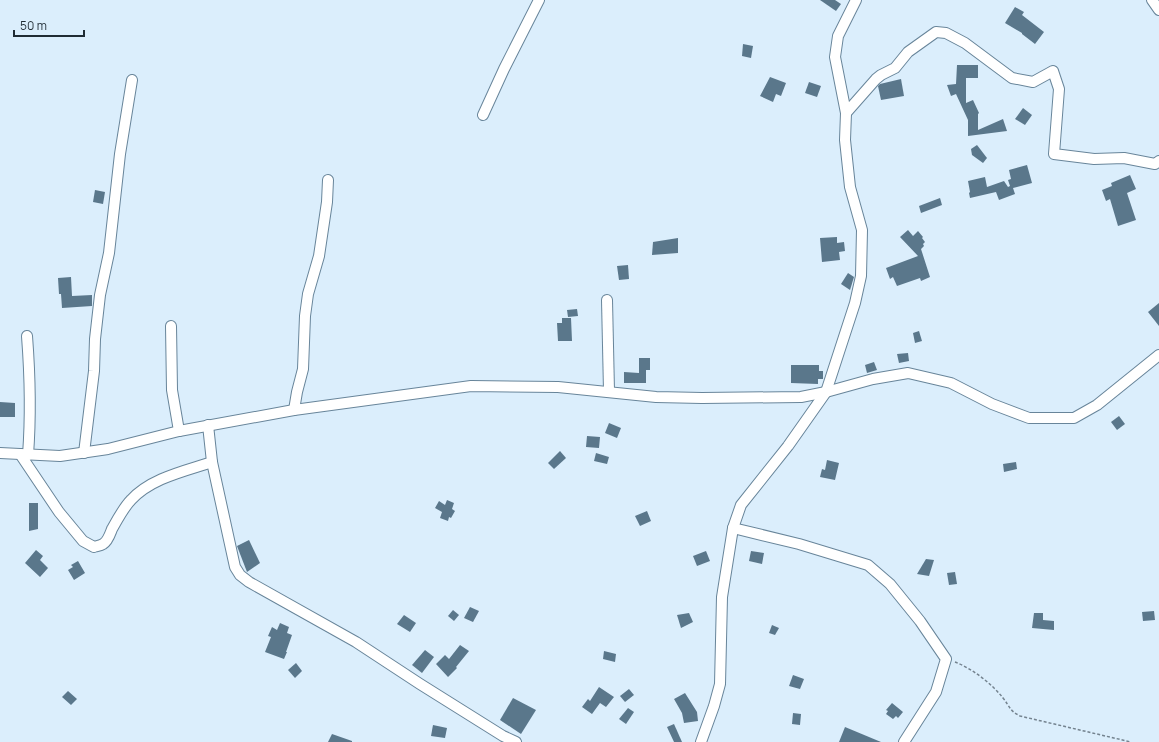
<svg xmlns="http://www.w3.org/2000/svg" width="1159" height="742" font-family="Manrope,sans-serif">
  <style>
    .building { fill: #5a778b }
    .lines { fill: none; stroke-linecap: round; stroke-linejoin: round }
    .minor-casing { stroke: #68859a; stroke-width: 12 }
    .path { stroke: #74838f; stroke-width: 1.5; stroke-dasharray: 3 2; stroke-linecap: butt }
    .minor { stroke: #fff; stroke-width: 10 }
  </style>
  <rect width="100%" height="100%" fill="#dbeefc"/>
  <!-- building -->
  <g class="building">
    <path d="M820,0H835L841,4L836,11Z"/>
    <path d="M1015,7L1024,12L1022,15L1044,32L1035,44L1022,34V33L1005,23Z"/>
    <path d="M743,44L753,46L751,58L742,56Z"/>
    <path d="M957,65H978V78H966V103L973,100L979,113L978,114V130L1003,119L1007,131L968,136V120L956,94L951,96L947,85L956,84Z"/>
    <path d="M770,77L786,83L781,96L776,94L773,102L760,96Z"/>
    <path d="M901,79L904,96L881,100L878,86L880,84Z"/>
    <path d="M809,82L821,86L817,97L805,93Z"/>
    <path d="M1023,108L1032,115L1025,125L1015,119Z"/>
    <path d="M977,145L987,158L983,163L972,155L971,149Z"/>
    <path d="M1027,165L1032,183L1013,188L1015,194L999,200L996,192L970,198L969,193L970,192L968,181L985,177L987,187L1004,181L1008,187L1010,186L1008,180L1011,179L1009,170Z"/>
    <path d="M1130,175L1136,189L1127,193L1136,220L1118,226L1110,199L1106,201L1102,190L1112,186L1111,183Z"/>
    <path d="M95,190L105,192L103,204L93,202Z"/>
    <path d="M940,198L942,205L921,213L919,206Z"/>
    <path d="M908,230L913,236L918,231L923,237L922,238L925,242L923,244L924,246L921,249L930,277L921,281L920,278L897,286L893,277L890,279L886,268L918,256L900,237Z"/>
    <path d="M837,237V243L844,242L845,251L839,252L840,260L822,262L820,238Z"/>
    <path d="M678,238V253L652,255L653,242Z"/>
    <path d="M628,265L629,279L619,280L617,266Z"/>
    <path d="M848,273L854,277L850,290L841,284Z"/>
    <path d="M71,277L72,296L92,295V306L62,308L61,294H59L58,278Z"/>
    <path d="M1159,303V326L1148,312Z"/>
    <path d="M577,309L578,316L568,317L567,310Z"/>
    <path d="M562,318H571L572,341H558L557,323H562Z"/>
    <path d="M919,331L922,341L915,343L913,333Z"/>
    <path d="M908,353L909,361L899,363L897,354Z"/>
    <path d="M639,358H650V370H646V383H624V372L639,373Z"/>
    <path d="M874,362L877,370L867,373L865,365Z"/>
    <path d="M791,365H819V371H823V379H818V384L791,383Z"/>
    <path d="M0,402L15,403V417H0Z"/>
    <path d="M1119,416L1125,424L1117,430L1111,422Z"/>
    <path d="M609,423L621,428L617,438L605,433Z"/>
    <path d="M587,436L600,437L599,448L586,447Z"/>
    <path d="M560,451L566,458L554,469L548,463Z"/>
    <path d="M596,453L609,457L607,464L594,461Z"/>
    <path d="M827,460L839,463L835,480L820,477L822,469L825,470Z"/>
    <path d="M1016,462L1017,469L1004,472L1003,464Z"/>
    <path d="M447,500L454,503L452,509L455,511L451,518L449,517L448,521L440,518L442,512L435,508L439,501L445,505Z"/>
    <path d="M29,503H38V529L29,531Z"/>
    <path d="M647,511L651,521L640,526L635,516Z"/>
    <path d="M249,540L260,563L247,572L237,546Z"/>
    <path d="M36,550L43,556L40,560L48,568L40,577L25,563Z"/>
    <path d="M706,551L710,561L697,566L693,556Z"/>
    <path d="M751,551L764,553L762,564L749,561Z"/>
    <path d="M926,559L934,560L929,576L917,574Z"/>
    <path d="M78,561L85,573L74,580L68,570L73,567L71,565Z"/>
    <path d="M955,572L957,584L949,585L947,573Z"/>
    <path d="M470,607L479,611L473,622L464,618Z"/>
    <path d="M453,610L459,615L454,621L448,616Z"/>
    <path d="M1154,611L1155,620L1143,621L1142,612Z"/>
    <path d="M689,613L693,622L681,628L677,615Z"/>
    <path d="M1034,613H1043V620L1054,621V630L1032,628Z"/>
    <path d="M404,615L416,623L410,632L397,624Z"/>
    <path d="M280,623L289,627L287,633L292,635L286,652H287L284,659L265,652L271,637L268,636L272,627L277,630Z"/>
    <path d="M772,625L779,628L775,635L769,633Z"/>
    <path d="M460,645L469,651L456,667L457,668L448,677L436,664L445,655L449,659Z"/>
    <path d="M425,650L434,657L422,673L412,665Z"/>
    <path d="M604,651L616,654L615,662L603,659Z"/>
    <path d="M296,663L302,671L295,678L288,670Z"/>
    <path d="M793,675L804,679L800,689L789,686Z"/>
    <path d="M599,687L614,697L606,707L600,703L592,714L582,707L588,699L590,701Z"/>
    <path d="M629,689L634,695L625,702L620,696Z"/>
    <path d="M68,691L77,699L71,705L62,697Z"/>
    <path d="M685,693L697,712L698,721L684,723L682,713L674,699Z"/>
    <path d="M513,698L536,710L521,734L500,720Z"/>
    <path d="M892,703L903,712L898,718L896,716L893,719L886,714L888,711L886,710Z"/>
    <path d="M628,708L634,712L626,724L619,719Z"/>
    <path d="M793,713L801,714L800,725L792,724Z"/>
    <path d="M674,724L682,742H674L667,727Z"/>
    <path d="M433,725L447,728L445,738L431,736Z"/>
    <path d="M845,727L881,742H839Z"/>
    <path d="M332,734L352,741V742H328Z"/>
  </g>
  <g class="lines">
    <!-- minor casing -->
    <g class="minor-casing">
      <g id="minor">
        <path d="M1152,0L1159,10"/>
        <path d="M846,113L876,79L881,75L895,68L908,52L936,32L946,33L965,43L1012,78L1033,82L1053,71L1059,89L1054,154L1094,159L1124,158L1155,164L1159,161"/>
        <path d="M483,115L504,69L539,0"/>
        <path d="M607,300L609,391"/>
        <path d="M171,326L172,390L179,431"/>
        <path d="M27,336C30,375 31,415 28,455"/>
        <path d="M294,410L297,392L303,369L305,316L308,294L319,256L327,202L328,180"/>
        <path d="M208,425L212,462L235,567L240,575L249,582L356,642L420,684L503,736L516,742"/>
        <path d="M0,453L60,456L108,449L179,431L294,410L471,386L558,387L656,397L702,398L801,397L826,392L873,379L908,373L951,383L992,404L1029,418H1074L1097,405L1159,355"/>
        <path d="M84,453L94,371L95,339L100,295L109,253L120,154L132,80"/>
        <path d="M20,454L59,512L83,541L94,547C96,546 100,546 103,544C108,541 110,534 112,529C117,520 124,507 131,500C151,478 185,471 212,462"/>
        <path d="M733,528L799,544L868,565L890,584L920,621L946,659L936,692L904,742"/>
        <path d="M701,742L714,706L720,684L722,597L733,528L741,505L788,446L826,392L855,303L861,276L862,230L850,187L845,140L846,113L835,57L838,36L856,0"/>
      </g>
    </g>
    <!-- path -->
    <path class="path" d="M955,662C973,669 992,684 1003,698C1010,707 1010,711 1020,716L1131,742"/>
    <!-- minor -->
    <use href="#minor" class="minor"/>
  </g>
  <!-- scale -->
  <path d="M14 30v6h70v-6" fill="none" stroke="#1f2b34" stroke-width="2"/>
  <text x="20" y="30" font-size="12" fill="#1f2b34" stroke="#dbeefc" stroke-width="3" paint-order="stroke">50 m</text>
</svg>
